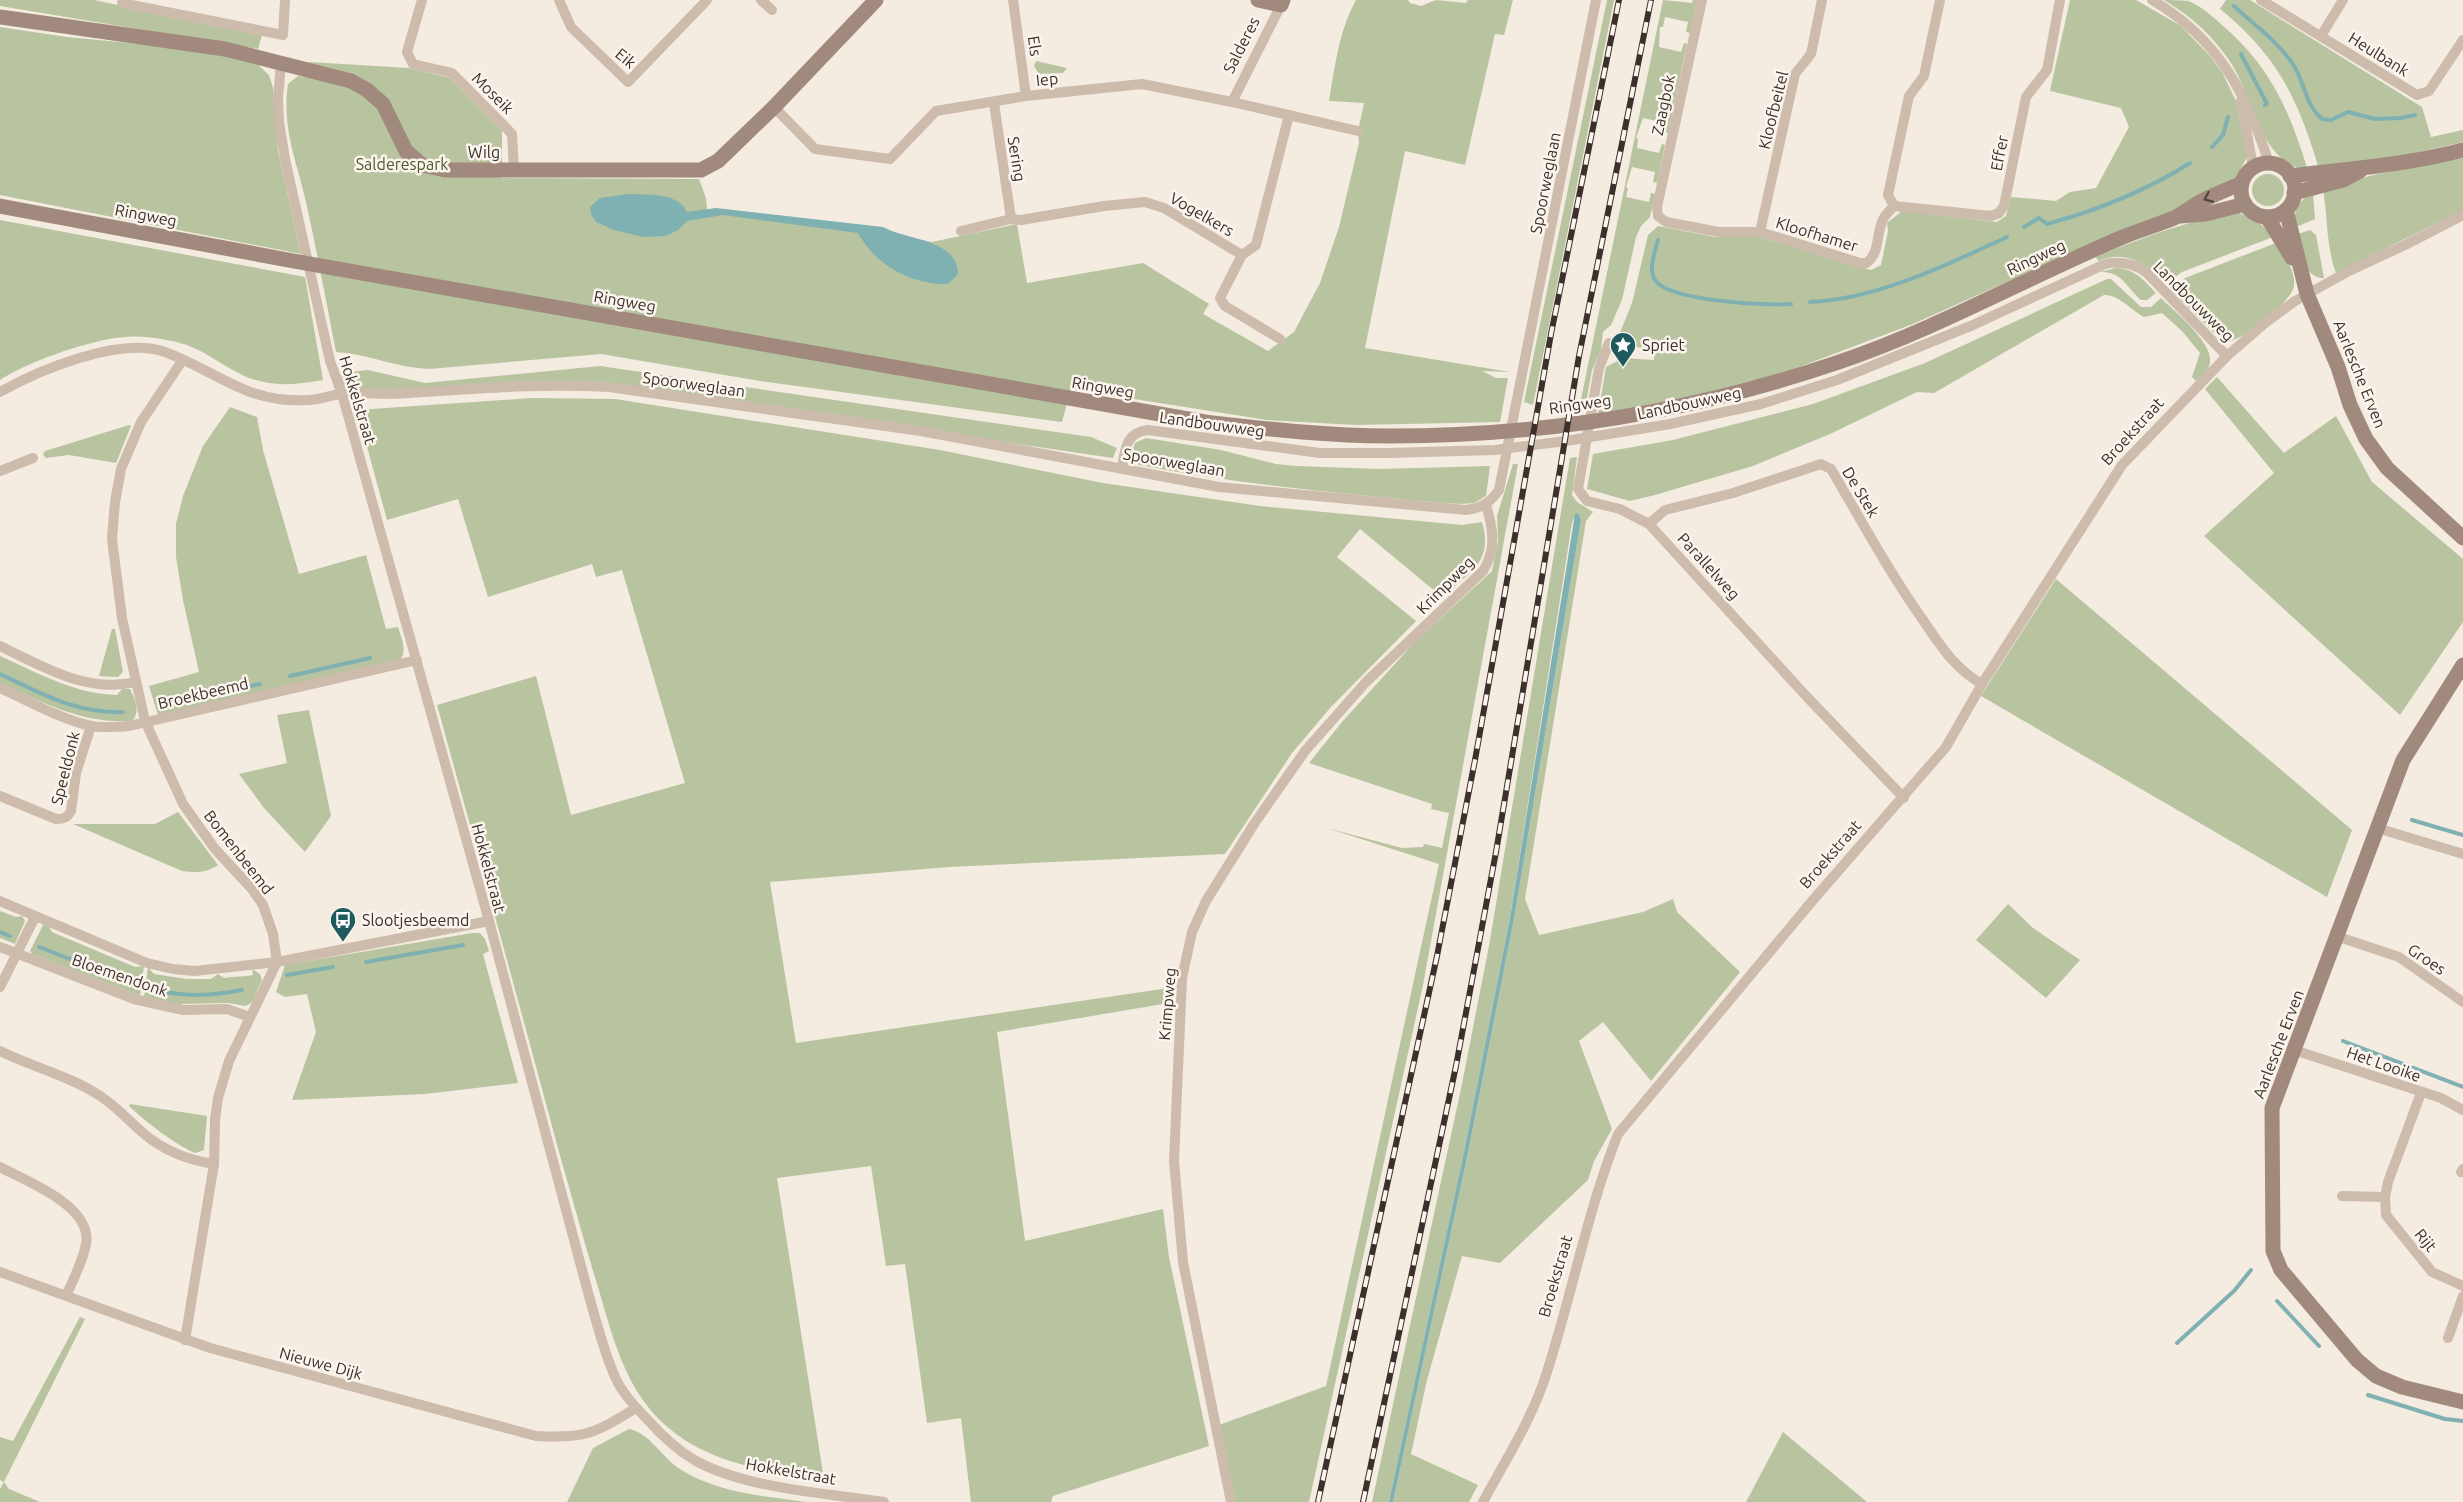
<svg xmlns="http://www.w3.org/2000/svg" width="2463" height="1502" font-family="Ubuntu,sans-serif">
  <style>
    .green { fill: #b8c4a0 }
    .water { fill: #7fb0b2 }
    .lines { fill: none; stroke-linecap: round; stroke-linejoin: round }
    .stream { stroke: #7fb0b2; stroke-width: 4 }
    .street { stroke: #cdbbac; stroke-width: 10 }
    .secondary { stroke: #a18a7d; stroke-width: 15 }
    .rail-casing { stroke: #3b302b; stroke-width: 6 }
    .rail { stroke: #fbf5ee; stroke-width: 4; stroke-dasharray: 11; stroke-linecap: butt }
    .oneway { stroke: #544640 }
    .labels { text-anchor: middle; stroke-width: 5; stroke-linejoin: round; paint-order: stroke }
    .street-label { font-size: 16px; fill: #3b302b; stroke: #fbf5ee }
    .park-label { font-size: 16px; fill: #4a5a2e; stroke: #fbf5ee }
    .poi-label { font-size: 16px; fill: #3b302b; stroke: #fbf5ee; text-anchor: start }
  </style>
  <rect width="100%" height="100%" fill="#f4ebe1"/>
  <!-- green -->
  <g class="green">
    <path d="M0,0H94L262,35L258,49L0,6Z"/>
    <path d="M1356,0H1408L1410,3L1421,6L1436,0L1466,3L1468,0H1513L1504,35L1495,34L1465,165L1405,151L1365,348L1510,372L1482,371L1496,378H1508L1500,422L1356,425L1267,420L1071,389L1062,422L760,381L601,354L429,369C398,368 368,354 336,352C327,305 318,258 308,211C299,166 281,131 288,84L298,76L305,77L309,62L409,68L450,78L502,131V178L699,179L706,198L707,209L858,229L932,242L1017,224L1027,283L1143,263L1209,304L1203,314L1268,351L1294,332L1320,283L1339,227L1359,143L1358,131L1364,103L1329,101C1335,66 1339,31 1356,0Z"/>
    <path d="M1607,0H1614L1533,405L1524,402Z"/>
    <path d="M1663,0L1692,3L1693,0H1697L1690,33L1686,32L1688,22L1665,17L1663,27H1660L1659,47L1681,52L1684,43L1687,44L1668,133L1664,132L1666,123L1643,118L1636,138L1638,139L1637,148L1659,153L1662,144L1665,145L1657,183L1653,182L1655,172L1632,167L1626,187L1628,188L1626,197L1649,202L1651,193L1655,194L1650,217L1641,226L1636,237L1622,300L1611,325L1603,332L1601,350L1592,370L1585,408L1579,409Z"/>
    <path d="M2070,0H2136L2181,26L2210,56L2222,72L2236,101L2247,157L2236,178L2224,189L2031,271L1913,324L1786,372L1697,395L1598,414L1606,367L1623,358L1654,360V350L1626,345L1617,340L1632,303L1648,235L1658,226L1715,237H1759L1871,270L1881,265L1888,231L1887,223L1902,211L1997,222L2006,216L2011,197L2056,201L2070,192L2096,188L2129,127L2121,108L2050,91Z"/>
    <path d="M2164,0C2171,0 2181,0 2188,1C2200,5 2212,16 2222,25C2270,66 2290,111 2308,171C2259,162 2254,99 2231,63C2214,37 2191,16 2164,0Z"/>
    <path d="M2226,0H2250L2422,107L2431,137L2463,130V142L2402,156L2319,169C2298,99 2278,56 2220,9Z"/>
    <path d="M0,27L67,37L212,51L254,61L269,75L273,88L278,151L301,254L0,195Z"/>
    <path d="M1036,61L1067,68L1063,73L1039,74L1034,66Z"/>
    <path d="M2463,158V210L2336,273C2326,246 2328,218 2323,190L2373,175Z"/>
    <circle cx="2268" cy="190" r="16"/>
    <path d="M2313,194L2315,219L2294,228C2293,212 2297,200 2313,194Z"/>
    <path d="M2237,212L2260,223L2273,237L2182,272L2166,284C2146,264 2127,249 2098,261L2096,257C2143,237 2187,221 2237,212Z"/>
    <path d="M0,220L305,277L323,380C288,386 263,388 231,369C217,361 203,351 187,345C165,338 138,334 115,338C82,343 28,362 0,380Z"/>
    <path d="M2310,230L2316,235L2324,278C2304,279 2300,250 2295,235Z"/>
    <path d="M2276,243C2283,255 2296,270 2294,286C2292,301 2247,337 2232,340C2226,341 2223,339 2218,337L2170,289L2185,278Z"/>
    <path d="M2116,268C2135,269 2144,280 2156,293L2147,300H2141C2126,287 2122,271 2100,272Z"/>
    <path d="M2107,279H2111L2141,307H2151L2161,298C2174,311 2218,346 2209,366C2207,372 2201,376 2196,381L2192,377L2200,353L2182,331L2162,313L2144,317C2131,310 2118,294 2104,295L1934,393L1917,392L1830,434L1753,466L1655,495L1630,501L1587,489L1593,454L1673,440L1813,404L1925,363Z"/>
    <path d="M600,366L1091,437L1117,448L1113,458L609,384L344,390L341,373L368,370L425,383Z"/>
    <path d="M2217,377L2284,453L2336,416L2372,482L2463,559V622L2400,715L2204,536L2274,473L2205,389Z"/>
    <path d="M532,398L615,399L940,450L1103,483L1260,506L1462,525L1482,522C1494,562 1469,573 1442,597L1360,529L1337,557L1416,621L1331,707L1292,753L1225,854L949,867L770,882L796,1043L1169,988V1003L997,1032L1025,1241L1163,1209L1169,1257L1209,1446L1053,1496L1051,1502H971L961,1418L927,1423L905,1264L886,1266L871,1166L777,1178L824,1480C761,1470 699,1463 654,1414C622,1378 611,1331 598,1287C584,1242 572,1197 559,1152C519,1003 478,854 437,705L536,676L571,815L685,783L622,570L596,577L592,564L488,597L458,499L387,520L357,410Z"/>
    <path d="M230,407L257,417L263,450L299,574L366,555L386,629L398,627C401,638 408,650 400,660L158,715L149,686L199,672L183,600L176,557V524L183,496L203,446Z"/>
    <path d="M129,425L131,426L116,463L69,455L46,458L43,455L45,451Z"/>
    <path d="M1146,438L1221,450L1276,464L1296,466L1379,469L1490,466L1486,496L1474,503L1459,504C1352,495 1244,485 1139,465L1132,452L1135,443Z"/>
    <path d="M1577,457L1572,495L1577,502L1593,512L1586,521L1525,899L1539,935L1643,912L1673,899L1677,912L1740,972L1651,1081L1603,1022L1579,1041L1612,1129L1594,1161L1588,1180L1500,1263L1462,1256L1427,1380L1411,1454L1478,1485L1469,1502H1393L1468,1153L1514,919L1581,520L1579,514H1576L1572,523L1510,918L1464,1152L1389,1502H1372L1462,1084L1489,946L1570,458Z"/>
    <path d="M1513,464H1518L1423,985L1309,1502H1236L1219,1425L1326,1386L1439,864L1327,828L1402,848L1423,847L1424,844L1442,848L1449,813L1431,809L1432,804L1309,763L1342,722L1414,643L1492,571L1498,541L1497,516Z"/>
    <path d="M2056,579L2352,830L2327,897L1981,696Z"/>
    <path d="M112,629H115L123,672L118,677L99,676Z"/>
    <path d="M0,656C38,673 75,694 117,695L122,689H130C135,699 141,712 132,721C81,724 45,703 0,683Z"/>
    <path d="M309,710L331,816L305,852L264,808L239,774L287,763L277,715Z"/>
    <path d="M178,812L218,865C207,873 195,873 182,871L73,824H155Z"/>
    <path d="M2008,904L2033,928L2080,960L2046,998L1976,940Z"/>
    <path d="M0,911L16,917L22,916L25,921L15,944L0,938Z"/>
    <path d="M43,925H48L52,932L135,967L144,966L140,996L32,954L30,951Z"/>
    <path d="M472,933H480L485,939L489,951L483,954L518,1083L425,1094L292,1100L316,1032L307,994L285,997L276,992L285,965Z"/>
    <path d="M148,967L154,974L187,979H211L218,974L224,978C234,976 246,977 253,975L252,969L260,974L262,980L252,1002L246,1006L228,1003L178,1004L144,997Z"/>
    <path d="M130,1104L207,1116L204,1150L195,1153C174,1144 146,1122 129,1106Z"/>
    <path d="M80,1317L85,1319L4,1482L9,1489L40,1502H0V1489L4,1482L0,1480V1437L13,1441Z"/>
    <path d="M629,1429C650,1433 663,1459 680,1469C717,1493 764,1496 806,1502H567L593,1448Z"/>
    <path d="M1783,1432L1867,1502H1746Z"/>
  </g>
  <!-- water -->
  <g class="water">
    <path d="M628,194C647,195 678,192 687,212L716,208L883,227C906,240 958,239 958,274L948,284C912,285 875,265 858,233L723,215L687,221L678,230L666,236L643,237L614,230L596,222L591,214L590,207L600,198Z"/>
    <path d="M1575,514H1579L1581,520L1514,919L1468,1153L1393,1502H1389L1464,1152L1510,918Z"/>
  </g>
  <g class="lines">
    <!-- stream -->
    <g class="stream">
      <path d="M2234,6C2253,24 2279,42 2294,66C2305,84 2305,104 2322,119L2331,120L2348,112L2375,119L2401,118L2415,115"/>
      <path d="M2241,54L2267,104L2265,105"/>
      <path d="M2212,147L2223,135L2228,117"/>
      <path d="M2024,227L2039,218L2047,224C2098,210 2146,191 2190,163"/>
      <path d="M1658,240C1655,252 1648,269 1655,280C1668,301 1767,306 1791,304"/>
      <path d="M1810,302C1875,300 1949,264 2007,237"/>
      <path d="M0,674C41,693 76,714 123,712"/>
      <path d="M290,676L370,658"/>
      <path d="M161,705L260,684"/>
      <path d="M2412,820L2463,835"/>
      <path d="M0,932L10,936"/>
      <path d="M39,947L135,984"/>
      <path d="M366,962L463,945"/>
      <path d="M287,975L333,967"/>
      <path d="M154,990C185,997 211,996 242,990"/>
      <path d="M2343,1041L2463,1087"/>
      <path d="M2277,1301L2319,1346"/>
      <path d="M2177,1343L2234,1291L2251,1270"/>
      <path d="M2368,1395L2445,1419L2463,1421"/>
    </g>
    <!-- street -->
    <g class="street">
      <path d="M422,0L407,52L413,64L452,73L512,134L514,170"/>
      <path d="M559,0L571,27L628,82L707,0"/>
      <path d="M761,0L772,10"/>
      <path d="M1013,0L1026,96"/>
      <path d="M1702,0L1657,207L1658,216L1666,222L1719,232H1760L1860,263H1866C1880,254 1876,236 1882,222C1884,215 1890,211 1894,206L1888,195L1909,96L1924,76L1940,0"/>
      <path d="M2152,0C2219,39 2246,93 2269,163"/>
      <path d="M2261,0L2417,95L2429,91L2463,40"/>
      <path d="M122,3L283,35L285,0"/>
      <path d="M2321,36L2343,0"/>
      <path d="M281,64L278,98L279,122L285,159L330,361L342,394L489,921L589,1296C597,1324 604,1353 616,1379C623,1394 636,1408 647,1419C661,1435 677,1450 696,1461C748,1489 825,1493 884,1502"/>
      <path d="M2241,101L2253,167"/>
      <path d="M1232,102L1281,5"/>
      <path d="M994,103L1011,219"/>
      <path d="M774,107L815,149L890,159L936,111L1026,96L1142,84L1232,102L1358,131"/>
      <path d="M1894,206L1991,216L1999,213L2004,206L2026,97L2047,70L2060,0"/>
      <path d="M961,231L1011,219L1021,220L1104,206L1145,202L1164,208L1242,255L1256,245L1289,115"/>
      <path d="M1760,232L1795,74L1811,54L1822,0"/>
      <path d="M1242,255L1220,298L1225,306L1280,339"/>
      <path d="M1609,343L1599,368L1578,489L1587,501L1620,509L1649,524L1807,697L1904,798"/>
      <path d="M182,361L141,422L121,469L115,502L112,539L122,618L145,721L183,804L215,849L252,889L263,905L273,934L277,962L229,1061L218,1098L215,1120L214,1164L185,1340"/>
      <path d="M0,392C39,370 120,336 165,352C219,372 246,404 309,400C320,400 330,395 341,394C362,392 387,395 409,393C476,389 542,383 609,387L921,431L1219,487L1466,510C1481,508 1490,503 1499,490L1596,0"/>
      <path d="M1122,468C1125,449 1126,432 1148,430L1320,453H1389L1495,450L1566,441L1670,424L1761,404L1837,380L1973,325L2105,264C2121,261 2134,263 2147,273L2227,356"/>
      <path d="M0,471L33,458"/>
      <path d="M1649,524L1665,510L1733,493L1821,464L1831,469C1861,520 1889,572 1923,620C1940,645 1955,669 1982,684"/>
      <path d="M0,646C42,666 87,694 135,682"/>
      <path d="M0,688C29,701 60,719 91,726C103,728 116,727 129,726L417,660"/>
      <path d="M0,796L56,819C64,819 67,818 71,811L76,773L91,726"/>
      <path d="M2377,828L2463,854"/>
      <path d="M0,901L147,963L173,969L195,971L277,962L489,921"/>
      <path d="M2336,936L2399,957L2463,1002"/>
      <path d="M0,947L134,999L183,1010L227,1009L250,1017"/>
      <path d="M0,987L35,917"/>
      <path d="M2294,1050L2441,1098L2463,1110"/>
      <path d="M0,1051C32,1067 67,1075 97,1094C114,1104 128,1120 143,1133C164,1151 187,1160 214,1164"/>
      <path d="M2421,1093L2388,1182L2385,1197L2386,1215L2432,1272L2463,1286"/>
      <path d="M0,1167C26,1181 93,1206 86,1244C83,1261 73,1280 66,1296"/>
      <path d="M2461,1172L2463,1169"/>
      <path d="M2342,1196L2385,1197"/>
      <path d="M0,1272L210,1348L536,1436C585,1439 595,1433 636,1408"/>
      <path d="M2448,1338L2463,1296"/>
      <path d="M1231,1502L1183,1262L1174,1161L1182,978L1192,932L1206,901L1254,824L1305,751L1366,682L1483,571C1497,549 1493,528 1486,505"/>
      <path d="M1483,1502C1505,1461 1532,1419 1546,1375C1572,1295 1587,1212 1618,1134L1813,900L1946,747L1982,684L2122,465L2227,356L2265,323L2295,301L2349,271L2407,244L2463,215"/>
    </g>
    <!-- secondary -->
    <g class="secondary">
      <path d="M1258,0L1281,5L1283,0"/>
      <path d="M0,17L225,49L351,81L367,90L383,104L406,151L422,165L445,170H701L718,161L774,107L876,0"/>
      <circle cx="2268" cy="190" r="27"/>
      <path d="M2290,176C2348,169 2406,165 2463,150"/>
      <path d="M2294,193L2343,180L2360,171"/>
      <path d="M0,206L299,262L1205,422C1267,429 1328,436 1390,436C1542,436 1695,411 1839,362C1937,329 2028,277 2123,237C2140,230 2157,225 2174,218C2184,213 2192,206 2202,201C2215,194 2229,189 2242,183"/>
      <path d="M2286,210L2307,294L2338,367L2350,405L2366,439L2387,468L2463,538"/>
      <path d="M2180,216L2206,214L2245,204"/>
      <path d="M2267,217L2292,258"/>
      <path d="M2463,665L2403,760L2272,1108L2273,1251L2281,1270L2357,1360L2376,1376L2402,1387L2463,1402"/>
    </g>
    <!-- rail casing -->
    <g class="rail-casing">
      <g id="rail">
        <path d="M1318,1502L1437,956L1475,760L1551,334L1619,0"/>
        <path d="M1363,1502L1456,1066L1496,852L1579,356L1651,0"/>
      </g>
    </g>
    <!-- rail -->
    <use href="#rail" class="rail"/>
  </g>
  <!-- one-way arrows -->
  <defs><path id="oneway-chevron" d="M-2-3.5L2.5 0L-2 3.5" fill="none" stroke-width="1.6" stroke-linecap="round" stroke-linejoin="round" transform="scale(1.5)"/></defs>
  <use class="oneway" href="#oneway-chevron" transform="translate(2208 198) rotate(156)"/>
  <!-- icons -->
  <defs>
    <g id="sight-pin" transform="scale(1.35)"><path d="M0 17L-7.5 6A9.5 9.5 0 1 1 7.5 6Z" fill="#1f5a5e" stroke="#fbf5ee"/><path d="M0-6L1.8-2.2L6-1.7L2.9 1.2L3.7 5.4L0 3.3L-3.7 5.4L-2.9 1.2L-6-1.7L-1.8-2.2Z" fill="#fff"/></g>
    <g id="bus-pin" transform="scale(1.35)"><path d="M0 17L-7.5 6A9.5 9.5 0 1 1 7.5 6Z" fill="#1f5a5e" stroke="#fbf5ee"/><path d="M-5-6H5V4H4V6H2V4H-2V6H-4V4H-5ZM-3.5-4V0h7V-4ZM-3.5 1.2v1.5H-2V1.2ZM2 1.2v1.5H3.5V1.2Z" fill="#fff"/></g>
  </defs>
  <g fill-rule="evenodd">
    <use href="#sight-pin" x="1623" y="345"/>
    <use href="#bus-pin" x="343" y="920"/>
  </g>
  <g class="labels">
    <!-- street labels -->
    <g class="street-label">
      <text transform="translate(1241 45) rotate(-63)" y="6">Salderes</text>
      <text transform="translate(1035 46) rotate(82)" y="6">Els</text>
      <text transform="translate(2379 54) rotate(32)" y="6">Heulbank</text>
      <text transform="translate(626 58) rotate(40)" y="6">Eik</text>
      <text transform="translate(1047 79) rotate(-6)" y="6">Iep</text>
      <text transform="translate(493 93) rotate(45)" y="6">Moseik</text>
      <text transform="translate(1663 105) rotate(-78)" y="6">Zaagbok</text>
      <text transform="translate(1773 110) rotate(-76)" y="6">Kloofbeitel</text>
      <text x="484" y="158">Wilg</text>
      <text transform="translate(1999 153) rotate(-79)" y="6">Effer</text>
      <text transform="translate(1017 159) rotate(81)" y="6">Sering</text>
      <text transform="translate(1545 183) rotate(-79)" y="6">Spoorweglaan</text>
      <text transform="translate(1202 214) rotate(30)" y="6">Vogelkers</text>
      <text transform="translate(146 215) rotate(11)" y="6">Ringweg</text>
      <text transform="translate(1817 234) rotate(17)" y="6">Kloofhamer</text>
      <text transform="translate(2036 257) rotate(-25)" y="6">Ringweg</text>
      <text transform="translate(625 301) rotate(10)" y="6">Ringweg</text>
      <text transform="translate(2194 301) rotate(45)" y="6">Landbouwweg</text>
      <text transform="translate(2360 374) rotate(68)" y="6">Aarlesche Erven</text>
      <text transform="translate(694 384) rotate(8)" y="6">Spoorweglaan</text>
      <text transform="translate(1103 387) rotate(10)" y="6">Ringweg</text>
      <text transform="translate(358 400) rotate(73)" y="6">Hokkelstraat</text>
      <text transform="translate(1689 403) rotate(-12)" y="6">Landbouwweg</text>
      <text transform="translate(1580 404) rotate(-8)" y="6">Ringweg</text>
      <text transform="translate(1212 424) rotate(8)" y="6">Landbouwweg</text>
      <text transform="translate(2132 431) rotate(-48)" y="6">Broekstraat</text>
      <text transform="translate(1174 462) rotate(10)" y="6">Spoorweglaan</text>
      <text transform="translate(1861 492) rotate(59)" y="6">De Stek</text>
      <text transform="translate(1709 566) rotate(48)" y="6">Parallelweg</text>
      <text transform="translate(1445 585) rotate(-45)" y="6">Krimpweg</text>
      <text transform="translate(203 693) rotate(-13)" y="6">Broekbeemd</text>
      <text transform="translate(65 768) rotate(-76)" y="6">Speeldonk</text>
      <text transform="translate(239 852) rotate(52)" y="6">Bomenbeemd</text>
      <text transform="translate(1830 854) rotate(-49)" y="6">Broekstraat</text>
      <text transform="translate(489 868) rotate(75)" y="6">Hokkelstraat</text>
      <text transform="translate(2427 959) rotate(34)" y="6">Groes</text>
      <text transform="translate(120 975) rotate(19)" y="6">Bloemendonk</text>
      <text transform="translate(1167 1004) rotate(-85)" y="6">Krimpweg</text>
      <text transform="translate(2278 1044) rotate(-69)" y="6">Aarlesche Erven</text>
      <text transform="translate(2384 1064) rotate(19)" y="6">Het Looike</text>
      <text transform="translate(2426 1240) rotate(51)" y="6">Rijt</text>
      <text transform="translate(1555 1276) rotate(-74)" y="6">Broekstraat</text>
      <text transform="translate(321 1363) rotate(15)" y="6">Nieuwe Dijk</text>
      <text transform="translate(791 1471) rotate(10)" y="6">Hokkelstraat</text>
    </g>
    <!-- park labels -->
    <g class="park-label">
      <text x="402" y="170">Salderespark</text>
    </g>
    <!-- poi labels -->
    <g class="poi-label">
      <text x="1642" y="351">Spriet</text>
      <text x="362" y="926">Slootjesbeemd</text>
    </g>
  </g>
</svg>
